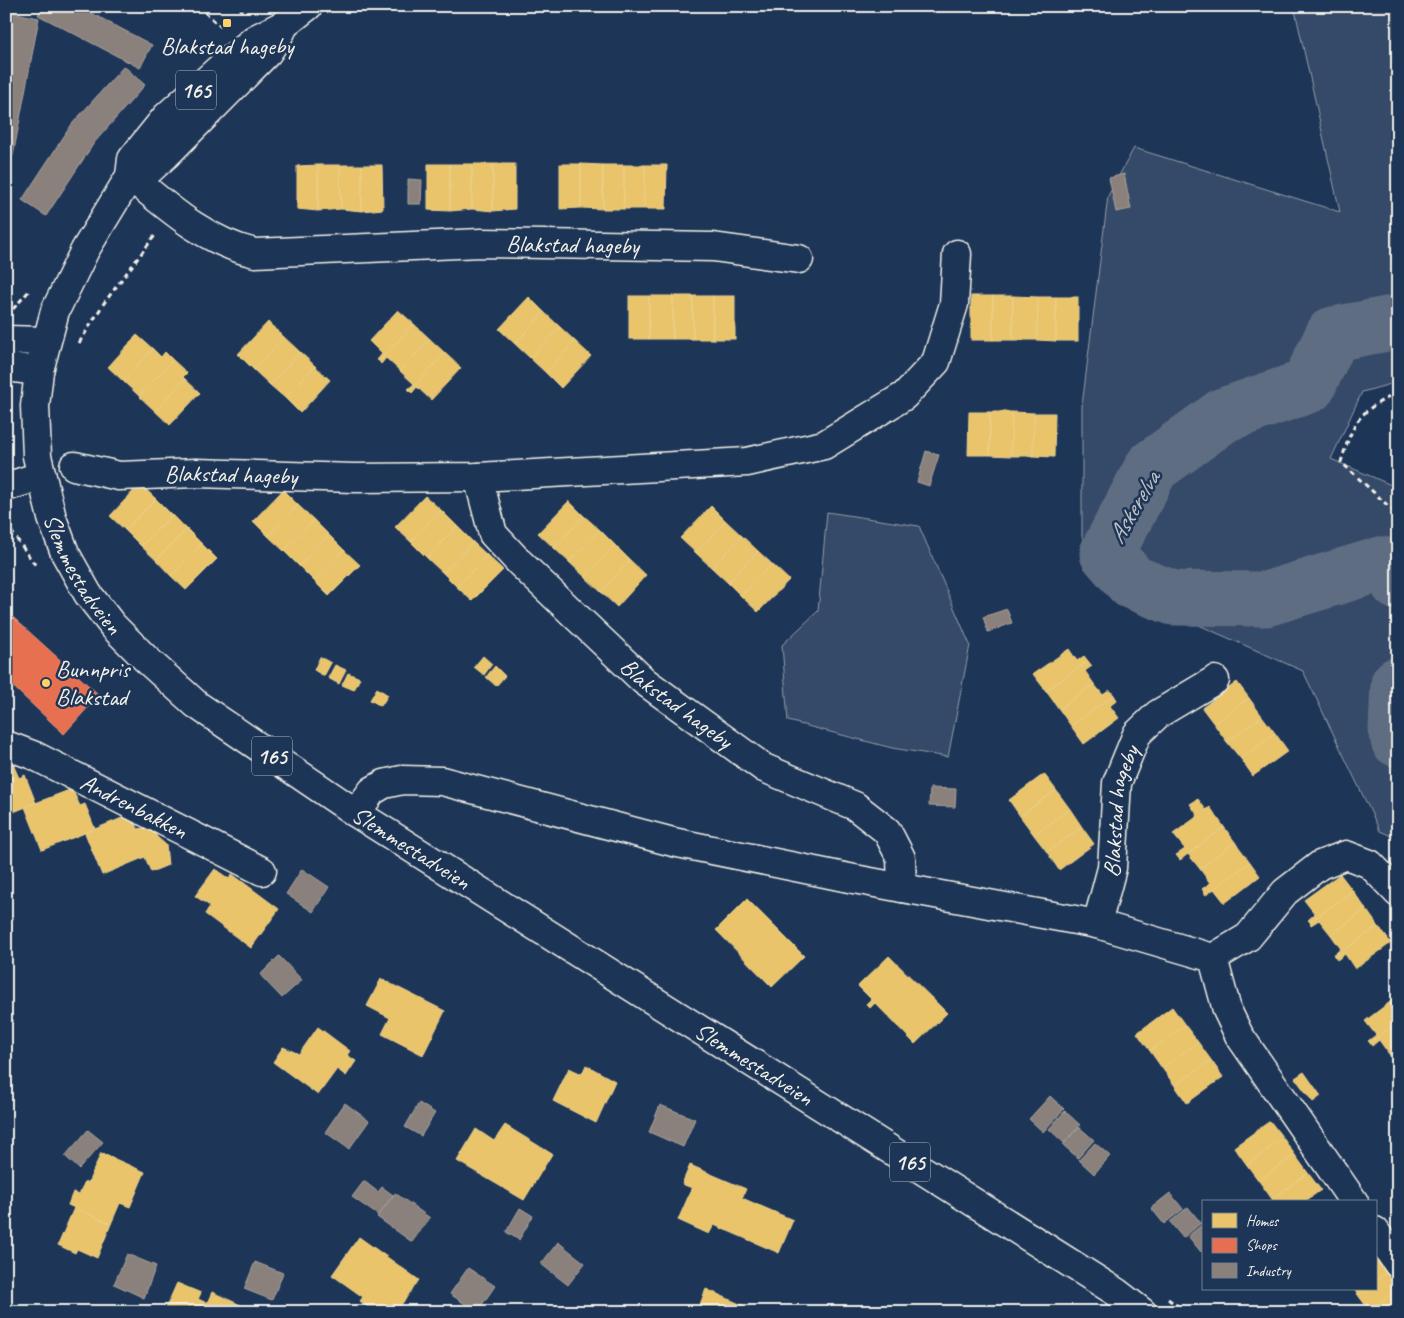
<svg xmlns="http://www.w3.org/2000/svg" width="1404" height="1318" font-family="Caveat,sans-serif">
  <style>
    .green { fill: #354a67; stroke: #949ea8 }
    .homes { fill: #e9c46a; stroke: #ecd290 }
    .shops { fill: #e76f51; stroke: #eb967e }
    .industry { fill: #8a817c; stroke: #aaa39c }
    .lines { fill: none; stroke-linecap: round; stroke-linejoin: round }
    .river { stroke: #5e6d82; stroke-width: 55 }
    .street-casing { stroke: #f4f1e8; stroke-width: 31 }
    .secondary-casing { stroke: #f4f1e8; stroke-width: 31 }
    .primary-casing { stroke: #f4f1e8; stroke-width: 31 }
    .path { stroke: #f4f1e8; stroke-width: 3; stroke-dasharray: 5 4; stroke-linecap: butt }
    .street { stroke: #1d3557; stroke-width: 28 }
    .secondary { stroke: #1d3557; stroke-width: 28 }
    .primary { stroke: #1d3557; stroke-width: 28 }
    .poi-dot { fill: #ffd166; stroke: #1d3557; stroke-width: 2 }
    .labels { text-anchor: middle; stroke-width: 5; stroke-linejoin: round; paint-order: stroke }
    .shield { fill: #1d3557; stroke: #b4b9bc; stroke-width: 1 }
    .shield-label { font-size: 22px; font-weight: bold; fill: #f4f1e8 }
    .poi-label { font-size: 24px; fill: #f4f1e8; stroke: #1d3557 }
    .street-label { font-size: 24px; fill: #f4f1e8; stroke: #1d3557 }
    .water-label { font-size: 25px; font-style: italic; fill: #c0c3c4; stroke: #1d3557 }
  </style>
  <rect width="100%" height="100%" fill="#1d3557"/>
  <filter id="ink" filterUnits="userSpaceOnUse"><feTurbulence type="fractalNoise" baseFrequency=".02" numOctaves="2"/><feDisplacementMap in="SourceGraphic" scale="10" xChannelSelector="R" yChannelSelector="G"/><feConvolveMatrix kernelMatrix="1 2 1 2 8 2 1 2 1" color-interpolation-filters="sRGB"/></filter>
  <g filter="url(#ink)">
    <!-- green -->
    <g class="green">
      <path d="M1294,6H1398V382L1362,392L1331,459L1398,488V839L1380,831L1303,671L1117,589L1082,537V406L1108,196L1134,148L1340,212Z"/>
      <path d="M827,512L919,526L970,645L948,757L892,748L788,721L782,645L818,611Z"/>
    </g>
    <!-- homes -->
    <g class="homes">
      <path d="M428,164H450V211L428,210Z"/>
      <path d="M450,164H472V209L450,211Z"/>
      <path d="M472,164H493V211L472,209Z"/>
      <path d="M493,164H515V209L493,211Z"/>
      <path d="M560,164H581V208L560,209Z"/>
      <path d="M581,164L603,165V209L581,208Z"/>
      <path d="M318,165H340L341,209L318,211Z"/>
      <path d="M318,165V211L297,209V166Z"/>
      <path d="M340,165H362V211L341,209Z"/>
      <path d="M362,165H382L383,209L362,211Z"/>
      <rect x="603" y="165" width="21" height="44"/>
      <path d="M624,165H645L644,209H624Z"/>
      <path d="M645,165H667L666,209H644Z"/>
      <rect x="629" y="296" width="20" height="43"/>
      <rect x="649" y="296" width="24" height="43"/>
      <rect x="673" y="296" width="20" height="43"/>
      <rect x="693" y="296" width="20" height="43"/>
      <rect x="713" y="296" width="22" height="43"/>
      <rect x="971" y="296" width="22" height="44"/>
      <rect x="993" y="296" width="20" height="44"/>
      <path d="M1013,296L1038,297L1037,340H1013Z"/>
      <path d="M529,297L544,312L515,344L499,329Z"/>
      <path d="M1038,297H1056V341L1037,340Z"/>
      <rect x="1056" y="297" width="22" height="44"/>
      <path d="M398,310L414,324L379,361L377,360L382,354L369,341Z"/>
      <path d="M544,312L560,327L530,358L515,344Z"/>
      <path d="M268,322L284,337L254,370L238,354Z"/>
      <path d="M414,324L430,339L400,371L386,358L381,364L379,361Z"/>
      <path d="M560,327L575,341L546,373L530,358Z"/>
      <path d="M137,335L153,349L123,381L108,367Z"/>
      <path d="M284,337L300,352L270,385L254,370Z"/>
      <path d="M430,339L445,353L410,391L408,389L414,384L400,371Z"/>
      <path d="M575,341L591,356L561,388L546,373Z"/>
      <path d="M153,349L161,357L165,352L173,360L139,396L123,381Z"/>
      <path d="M300,352L315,366L285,398L270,385Z"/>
      <path d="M445,353L461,368L431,400L417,387L412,393L410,391Z"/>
      <path d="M173,360L187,373L183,377L185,379L155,411L139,396Z"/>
      <path d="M315,366L330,380L300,413L285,398Z"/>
      <path d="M185,379L200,393L170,425L155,411Z"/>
      <path d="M969,412H990V455H968Z"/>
      <path d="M990,412H1012L1011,456L990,455Z"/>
      <path d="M1012,412L1034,413L1033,456H1011Z"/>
      <path d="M1034,413H1055L1054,457L1033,456Z"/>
      <path d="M140,484L156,499L125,530L110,516Z"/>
      <path d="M283,490L298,505L268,536L253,521Z"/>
      <path d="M425,496L441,510L411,542L395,527Z"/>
      <path d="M156,499L172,515L141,546L125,530Z"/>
      <path d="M569,501L584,516L554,548L538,533Z"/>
      <path d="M298,505L314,520L284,551L268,536Z"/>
      <path d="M711,506L726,521L696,553L680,538Z"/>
      <path d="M441,510L457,526L427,558L411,542Z"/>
      <path d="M172,515L187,529L156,560L141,546Z"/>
      <path d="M584,516L600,530L569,562L554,548Z"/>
      <path d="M314,520L329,535L299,566L284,551Z"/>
      <path d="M726,521L742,536L712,568L696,553Z"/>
      <path d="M457,526L473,542L443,573L427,558Z"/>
      <path d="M187,529L202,544L171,576L156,560Z"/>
      <path d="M600,530L615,545L585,577L569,562Z"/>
      <path d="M329,535L344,550L314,581L299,566Z"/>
      <path d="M742,536L758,551L728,583L712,568Z"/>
      <path d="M473,542L487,555L457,587L443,573Z"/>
      <path d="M202,544L217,559L186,590L171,576Z"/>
      <path d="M615,545L630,560L601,592L585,577Z"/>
      <path d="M344,550L360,565L329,596L314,581Z"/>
      <path d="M758,551L772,564L741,596L728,583Z"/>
      <path d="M487,555L503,570L472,601L457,587Z"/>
      <path d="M630,560L646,575L617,607L601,592Z"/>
      <path d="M772,564L789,580L758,612L741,596Z"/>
      <path d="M1069,649L1077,661L1084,656L1088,661L1046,691L1033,674Z"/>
      <path d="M483,656L492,664L484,675L474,667Z"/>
      <path d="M320,657L331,663L324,676L314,670Z"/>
      <path d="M1088,661L1092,666L1085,671L1094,684L1059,709L1046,691Z"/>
      <path d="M335,665L346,670L339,684L328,678Z"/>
      <path d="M495,666L505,676L496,686L486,677Z"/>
      <path d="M348,673L360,678L354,690L342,685Z"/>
      <path d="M1237,682L1249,698L1214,724L1202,708Z"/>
      <path d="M1094,684L1103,695L1110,690L1114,695L1071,726L1059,709Z"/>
      <path d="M377,688L388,695L381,706L370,700Z"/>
      <path d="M1114,695L1117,700L1110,706L1119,718L1084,744L1071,726Z"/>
      <path d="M1249,698L1262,716L1227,742L1214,724Z"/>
      <path d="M1262,716L1275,733L1241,759L1227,742Z"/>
      <path d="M1275,733L1288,751L1253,776L1241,759Z"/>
      <path d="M12,762L19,778L25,775L36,803L6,815V764Z"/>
      <path d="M1044,774L1056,790L1020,816L1009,800Z"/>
      <path d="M72,789L80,806L85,804L95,829L42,850L25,807Z"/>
      <path d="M1056,790L1070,809L1034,835L1020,816Z"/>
      <path d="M1198,799L1206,810L1210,807L1224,827L1180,860L1176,855L1185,849L1173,834L1198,816L1190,804Z"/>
      <path d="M1070,809L1082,827L1047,852L1034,835Z"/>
      <path d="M132,814L138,829L152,827L157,837L166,845L168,865L151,872L145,857L102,875L85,833Z"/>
      <path d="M1082,827L1094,844L1059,870L1047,852Z"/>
      <path d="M1224,827L1235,842L1200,869L1188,854Z"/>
      <path d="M1235,842L1250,862L1206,895L1202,889L1210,883L1200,869Z"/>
      <path d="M1250,862L1260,876L1225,903L1214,889Z"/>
      <path d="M215,869L229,879L232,874L279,909L251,948L205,914L210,906L195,896Z"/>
      <path d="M1340,874L1353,891L1310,922L1308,920L1315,914L1304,900Z"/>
      <path d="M1353,891L1366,909L1331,935L1319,920L1311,925L1310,922Z"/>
      <path d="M747,899L804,956L772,987L716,930Z"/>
      <path d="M1366,909L1378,926L1335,957L1333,955L1341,949L1331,935Z"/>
      <path d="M1378,926L1391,943L1355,969L1345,954L1337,960L1335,957Z"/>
      <path d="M889,956L947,1013L915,1044L875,1003L870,1008L866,1004L871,999L858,986Z"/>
      <path d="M381,979L445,1011L423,1055L382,1034L390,1018L367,1006Z"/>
      <path d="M1398,996V1022L1370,1043L1368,1041L1376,1035L1365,1021Z"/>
      <path d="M1172,1007L1185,1025L1150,1051L1137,1033Z"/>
      <path d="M1398,1022V1047L1389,1054L1379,1040L1372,1046L1370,1043Z"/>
      <path d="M1185,1025L1198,1042L1162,1068L1150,1051Z"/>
      <path d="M318,1027L350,1051L347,1055L356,1061L346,1076L337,1069L318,1095L273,1062L283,1047L299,1054Z"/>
      <path d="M1198,1042L1211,1060L1175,1086L1162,1068Z"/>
      <path d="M1398,1047V1065L1389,1054Z"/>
      <path d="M1211,1060L1223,1077L1187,1103L1175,1086Z"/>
      <path d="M586,1065L615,1081L596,1123L553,1101L569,1068L582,1074Z"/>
      <path d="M1304,1072L1321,1096L1313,1102L1295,1078Z"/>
      <path d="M1270,1121L1283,1138L1247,1165L1234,1147Z"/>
      <path d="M505,1125L552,1154L524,1200L457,1161L476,1129L494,1141Z"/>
      <path d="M1283,1138L1295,1155L1259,1181L1247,1165Z"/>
      <path d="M101,1153L145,1172L130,1207L120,1203L111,1224L68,1205L73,1192L79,1195L85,1181L88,1183Z"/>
      <path d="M1295,1155L1308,1173L1272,1199L1259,1181Z"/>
      <path d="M690,1165L746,1189L742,1198L793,1220L779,1253L714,1225L709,1234L678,1220L692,1188L682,1184Z"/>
      <path d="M1308,1173L1321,1190L1304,1202H1274L1272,1199Z"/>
      <path d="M74,1208L111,1224L97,1258L77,1249L75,1253L58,1245Z"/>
      <path d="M359,1237L419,1280L396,1312H374L360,1301L363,1297L332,1275Z"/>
      <path d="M1381,1252L1393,1268L1375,1281V1256Z"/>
      <path d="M1393,1268L1398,1274V1289L1369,1310L1358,1295L1365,1289H1375V1281Z"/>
      <path d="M177,1283L201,1293L198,1299L207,1303L212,1292L245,1307L243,1312H164Z"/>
      <path d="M706,1289L758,1312H697Z"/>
      <path d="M1354,1289H1365L1358,1295Z"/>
      <path d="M1398,1289V1312H1371L1369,1310Z"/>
    </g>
    <!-- shops -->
    <path class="shops" d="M6,611L99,695L64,734L6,680Z"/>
    <!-- industry -->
    <g class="industry">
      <path d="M43,6H78L152,45L140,68L38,15Z"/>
      <path d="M11,12L39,18L13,156L6,155V39Z"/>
      <path d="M124,66L145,85L94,143L46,216L22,200L72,124Z"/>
      <path d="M1124,174L1131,209L1116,212L1109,178Z"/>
      <path d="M408,179L422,180L421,204H408Z"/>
      <path d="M926,451L939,455L929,486L917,482Z"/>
      <path d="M1007,609L1012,623L988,632L983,617Z"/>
      <path d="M930,788L956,789L955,807L929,806Z"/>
      <path d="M302,869L329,887L313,912L286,894Z"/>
      <path d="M279,956L302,980L282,998L260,975Z"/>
      <path d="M1050,1096L1064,1109L1043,1132L1029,1119Z"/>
      <path d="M345,1103L369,1121L349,1149L325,1132Z"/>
      <path d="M419,1103L435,1113L421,1136L405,1127Z"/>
      <path d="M660,1105L695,1119L683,1147L649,1132Z"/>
      <path d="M1065,1111L1080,1125L1064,1143L1049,1129Z"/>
      <path d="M1079,1127L1094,1140L1078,1158L1063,1145Z"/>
      <path d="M88,1130L103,1142L79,1169L65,1156Z"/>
      <path d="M1095,1143L1110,1156L1094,1174L1079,1160Z"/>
      <path d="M364,1181L378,1192L382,1187L393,1195L379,1216L352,1197Z"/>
      <path d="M395,1193L430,1218L412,1242L377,1217Z"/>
      <path d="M1170,1193L1183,1209L1164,1224L1151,1208Z"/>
      <path d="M1188,1207L1201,1223L1183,1238L1170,1222Z"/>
      <path d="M520,1208L533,1216L519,1240L506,1232Z"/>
      <path d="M1203,1224V1250L1201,1252L1188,1236Z"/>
      <path d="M558,1242L585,1263L568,1285L541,1264Z"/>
      <path d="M127,1254L156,1266L144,1298L114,1284Z"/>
      <path d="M255,1262L283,1273L272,1300L244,1289Z"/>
      <path d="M468,1268L495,1286L477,1312L450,1294Z"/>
    </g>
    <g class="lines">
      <!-- river -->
      <g class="river">
        <path d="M1398,322L1333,334L1308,386L1224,415L1152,467L1107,553L1132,582L1173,598L1266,599L1381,564L1395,574L1398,583"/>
        <path d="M1398,684L1396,729L1398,740"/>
      </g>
      <!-- street casing -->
      <g class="street-casing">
        <g id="street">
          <path id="s1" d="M130,176C167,207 206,242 255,253L481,243L713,247L799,259"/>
          <path id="s2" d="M74,466L119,476L196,473L354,478L478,477L747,462L824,445L904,396L936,362L954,304L957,254"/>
          <path id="s3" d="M478,477L493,534L519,562L644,681L764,768L855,806L887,831L901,858L902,888"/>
          <path d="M6,487L40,476"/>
          <path id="s4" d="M6,745L35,756L262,871"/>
          <path d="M356,813L372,791L384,784L402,780L442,781L673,842L854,879L1097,924L1213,958L1227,1010L1239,1035L1354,1202"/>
          <path id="s5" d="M1097,924L1112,868L1117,783L1137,734L1158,714L1215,680"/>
          <path d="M1213,958L1248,937L1285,892L1320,865L1346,855L1370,864L1398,893"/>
          <path d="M1375,1231L1398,1264"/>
        </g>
      </g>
      <!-- secondary casing -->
      <g class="secondary-casing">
        <g id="secondary">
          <path d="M6,340L45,341"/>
          <path d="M6,367L39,371"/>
        </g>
      </g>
      <!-- primary casing -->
      <g class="primary-casing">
        <g id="primary">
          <path id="s6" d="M308,6L285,24L255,39L219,69L166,117L132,159L130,176L85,250L55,311L39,371L35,406L37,456L52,518L65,553L88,594L113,626L146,659L197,705L356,813L1116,1292L1142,1312"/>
          <path d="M130,176L146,173L166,155L268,52L282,30"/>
        </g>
      </g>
      <!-- path -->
      <g class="path">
        <path d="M198,6L221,27"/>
        <path d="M240,11L246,6"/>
        <path d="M13,309L30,290"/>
        <path d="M79,343L104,303L156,234"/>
        <path d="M1398,393C1359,410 1353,422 1341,462L1398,515"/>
        <path d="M6,524L36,566"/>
        <path d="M1168,1299L1186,1312"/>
      </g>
      <!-- street -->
      <use href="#street" class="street"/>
      <!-- secondary -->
      <use href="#secondary" class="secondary"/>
      <!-- primary -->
      <use href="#primary" class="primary"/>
    </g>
  </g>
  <!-- markers -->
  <g class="poi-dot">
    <rect x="222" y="18" width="10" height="10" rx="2.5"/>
    <circle cx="46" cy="683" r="5"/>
  </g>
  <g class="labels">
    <!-- shield labels -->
    <g class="shield">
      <rect x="176" y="70.5" width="40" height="39" rx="4"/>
      <rect x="252" y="736.5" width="40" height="39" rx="4"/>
      <rect x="890" y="1142.5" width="40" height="39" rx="4"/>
    </g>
    <g class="shield-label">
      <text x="196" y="98">165</text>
      <text x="272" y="764">165</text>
      <text x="910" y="1170">165</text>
    </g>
    <!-- poi labels -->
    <g class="poi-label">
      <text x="227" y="54">Blakstad hageby</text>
      <text x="56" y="677" text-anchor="start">Bunnpris<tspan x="56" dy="28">Blakstad</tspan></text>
    </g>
    <!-- street labels -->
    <g class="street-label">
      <text dy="8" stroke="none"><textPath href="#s1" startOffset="466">Blakstad hageby</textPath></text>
      <text dy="8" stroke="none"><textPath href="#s2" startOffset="158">Blakstad hageby</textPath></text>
      <text dy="8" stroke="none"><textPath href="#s6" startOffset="682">Slemmestadveien</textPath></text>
      <text dy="8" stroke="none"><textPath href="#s3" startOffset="309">Blakstad hageby</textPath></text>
      <text dy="8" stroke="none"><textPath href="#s4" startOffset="142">Andrenbakken</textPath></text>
      <text dy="8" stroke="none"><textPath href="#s5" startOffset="116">Blakstad hageby</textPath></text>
      <text dy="8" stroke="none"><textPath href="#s6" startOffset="1116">Slemmestadveien</textPath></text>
      <text dy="8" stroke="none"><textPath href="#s6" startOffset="1521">Slemmestadveien</textPath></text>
    </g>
    <!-- water labels -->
    <g class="water-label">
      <text transform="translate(1133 507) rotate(-60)" y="9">Askerelva</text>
    </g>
  </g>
  <!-- margin -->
  <rect width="1404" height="1318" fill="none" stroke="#1d3557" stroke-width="25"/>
  <rect x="12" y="12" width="1379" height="1293" fill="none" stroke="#f4f1e8" stroke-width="2" filter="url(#ink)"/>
  <!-- legend -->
  <rect x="1202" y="1200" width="175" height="90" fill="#1d3557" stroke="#738091"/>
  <rect x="1212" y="1213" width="25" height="15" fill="#e9c46a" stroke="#738091"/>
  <text x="1246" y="1226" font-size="15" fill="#f4f1e8">Homes</text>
  <rect x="1212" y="1238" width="25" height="15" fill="#e76f51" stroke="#738091"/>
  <text x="1246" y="1250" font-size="15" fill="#f4f1e8">Shops</text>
  <rect x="1212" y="1263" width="25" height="15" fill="#8a817c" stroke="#738091"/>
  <text x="1246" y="1276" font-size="15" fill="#f4f1e8">Industry</text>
</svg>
